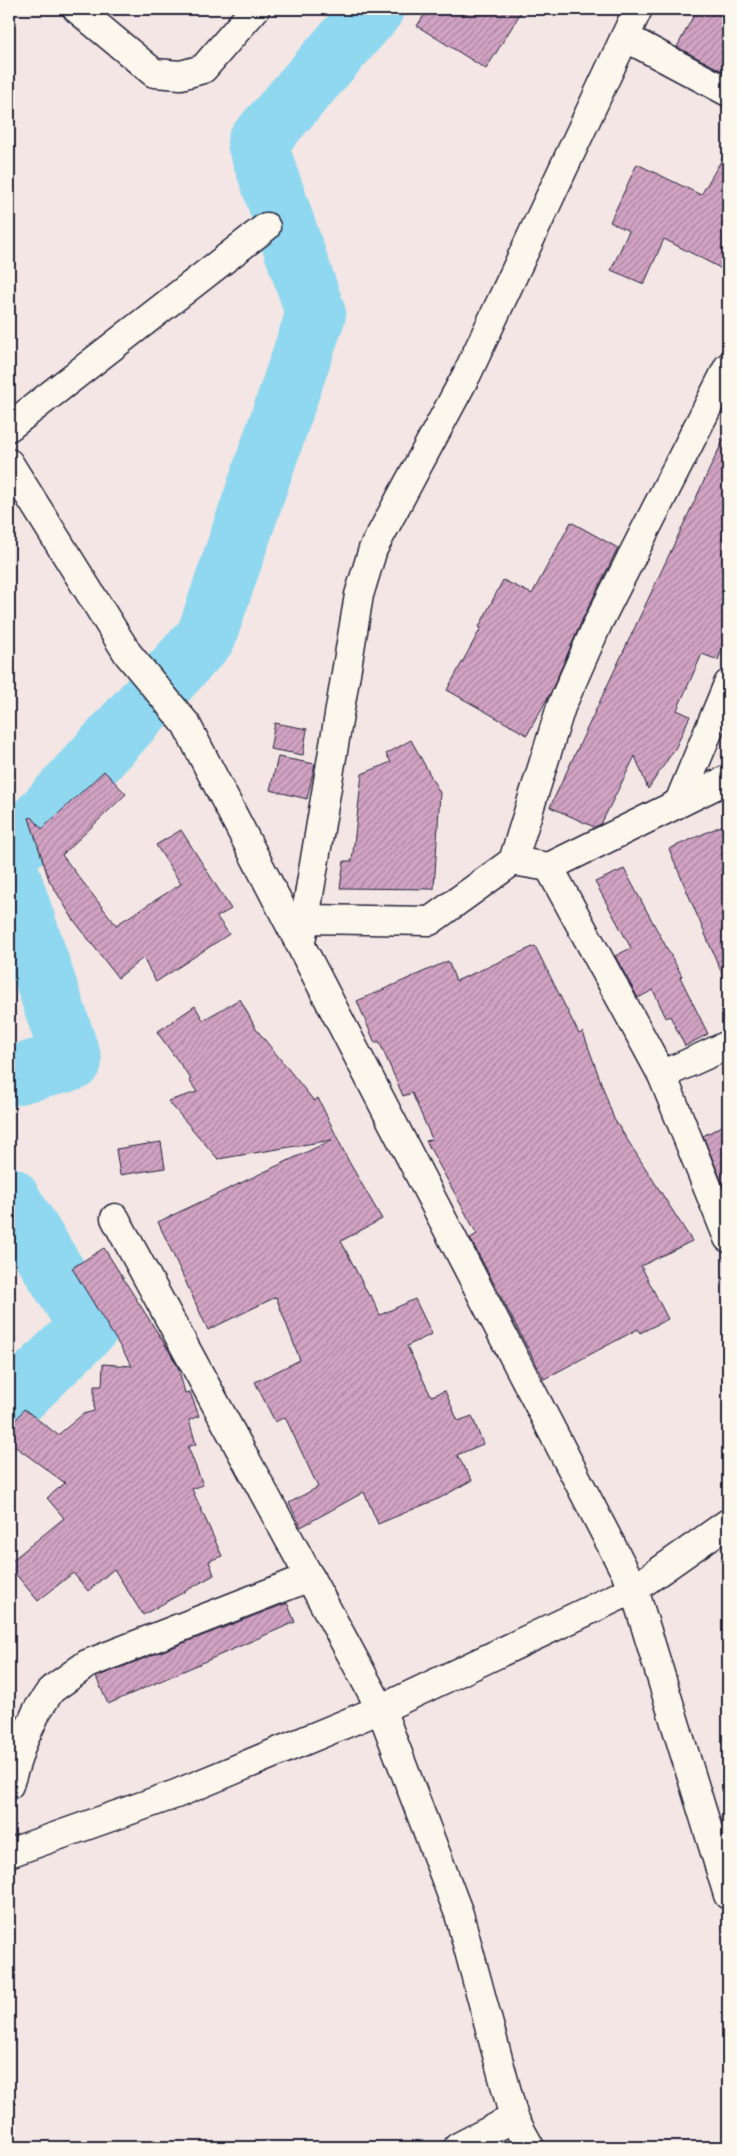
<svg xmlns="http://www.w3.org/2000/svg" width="737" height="2156" font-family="'Gochi Hand',sans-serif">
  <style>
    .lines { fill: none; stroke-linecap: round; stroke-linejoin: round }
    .river { stroke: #8fd8f0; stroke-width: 60 }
    .building { fill: url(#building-hatch); stroke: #22223b }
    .minor-casing { stroke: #22223b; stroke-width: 31 }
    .minor { stroke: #fbf7ec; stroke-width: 28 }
  </style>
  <defs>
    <pattern id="building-hatch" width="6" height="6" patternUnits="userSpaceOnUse" patternTransform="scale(1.25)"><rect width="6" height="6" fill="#d2a3c3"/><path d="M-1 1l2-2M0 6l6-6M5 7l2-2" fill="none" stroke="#aa84a0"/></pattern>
  </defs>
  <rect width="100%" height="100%" fill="#f3e6e4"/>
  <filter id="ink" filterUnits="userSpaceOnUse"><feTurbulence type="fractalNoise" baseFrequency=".02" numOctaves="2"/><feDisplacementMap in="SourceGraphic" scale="10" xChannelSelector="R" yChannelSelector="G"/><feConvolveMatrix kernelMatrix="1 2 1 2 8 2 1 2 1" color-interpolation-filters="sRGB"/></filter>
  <g filter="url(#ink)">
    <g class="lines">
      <!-- river -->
      <g class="river">
        <path d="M9,854L206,637L316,314L257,143L374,9"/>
        <path d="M9,872L72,1061L9,1076"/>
        <path d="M9,1197L89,1327L9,1405"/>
      </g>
    </g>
    <!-- building -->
    <g class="building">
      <path d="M428,9H523L486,69L417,26Z"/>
      <path d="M697,9H728V74L677,47Z"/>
      <path d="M728,149V272L664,239L644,284L611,270L629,231L610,222L637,164L701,195Z"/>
      <path d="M728,430V632L718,660L702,654L677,710L690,716L676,747L648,789L635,756L601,824L594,827L550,807Z"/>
      <path d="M571,522L618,548L584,616L551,692L527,735L447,690L481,628L479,627L503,580L532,594Z"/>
      <path d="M275,723L307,729L303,755L270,749Z"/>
      <path d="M411,740L440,793L434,889L340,888L344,861H352L362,774L391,762L386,754Z"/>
      <path d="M278,757L315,764L307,799L270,790Z"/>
      <path d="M104,771L126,794L62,855L116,925L181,884L156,845L181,830L231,909L217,917L229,934L156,982L143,958L118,978L73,919L49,880L29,818L32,817L42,829Z"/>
      <path d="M728,823V988L669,849Z"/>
      <path d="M624,869L682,976L680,977L708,1034L685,1046L670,1016L666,1018L653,990L638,998L615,956L631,948L595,882Z"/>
      <path d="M535,946L579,1034L583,1032L614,1119L692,1241L641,1266L668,1319L640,1333L638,1329L544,1379L470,1238L477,1234L426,1141L432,1139L412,1093L403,1096L379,1041L375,1043L357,1001L448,961L456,981Z"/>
      <path d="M240,999L256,1029L314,1101L318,1098L348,1160L382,1219L341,1241L369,1296L371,1295L380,1315L415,1299L432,1334L407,1346L431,1396L445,1391L458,1421L472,1416L483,1444L457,1455L472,1480L440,1498L378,1524L364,1492L301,1527L289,1503L318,1487L285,1417L275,1422L255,1382L300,1360L276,1297L208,1330L158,1222L332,1140L218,1159L168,1101L197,1092L189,1080L191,1079L157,1032L195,1006L203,1020Z"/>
      <path d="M728,1123V1197L703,1136Z"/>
      <path d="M161,1142L165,1168L120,1175L116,1149Z"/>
      <path d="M104,1248L169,1351L178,1367L185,1393L190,1392L199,1416L189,1420L196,1444L188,1447L203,1485L192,1489L222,1556L209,1561L214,1575L143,1615L114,1569L88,1591L73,1573L38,1601L9,1566V1563L64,1518L47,1498L65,1483L9,1442V1430L24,1409L58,1435L83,1414L94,1411V1386H102L103,1364L132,1366L72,1268Z"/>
      <path d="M287,1603L295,1622L108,1704L96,1677Z"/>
    </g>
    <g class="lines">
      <!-- minor casing -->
      <g class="minor-casing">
        <g id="minor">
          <path d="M77,9L154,73L181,75L203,69L255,9"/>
          <path d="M625,37L728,92"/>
          <path d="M9,427L266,227"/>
          <path d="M9,463L128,654L186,724L634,1589L728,1895"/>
          <path d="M679,802L728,684"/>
          <path d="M513,861L561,707L598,623L728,367"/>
          <path d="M549,867L662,1075L728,1238"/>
          <path d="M305,919L359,595L373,549L467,374L638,9"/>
          <path d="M302,937L305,919L430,921L513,861L549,867L728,779"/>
          <path d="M662,1075L728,1045"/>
          <path d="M115,1218L381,1709L459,1914L514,2118L458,2147"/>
          <path d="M9,1785L22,1744L37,1711L51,1690L87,1664L310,1577"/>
          <path d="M9,1853L176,1794L381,1709L634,1589L728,1523"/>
          <path d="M514,2118L530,2147"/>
        </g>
      </g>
      <!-- minor -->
      <use href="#minor" class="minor"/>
    </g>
  </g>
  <!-- margin -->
  <rect width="737" height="2156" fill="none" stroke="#fbf7ec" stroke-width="30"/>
  <rect x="15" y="15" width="707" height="2126" fill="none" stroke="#22223b" stroke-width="2" filter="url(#ink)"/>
</svg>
